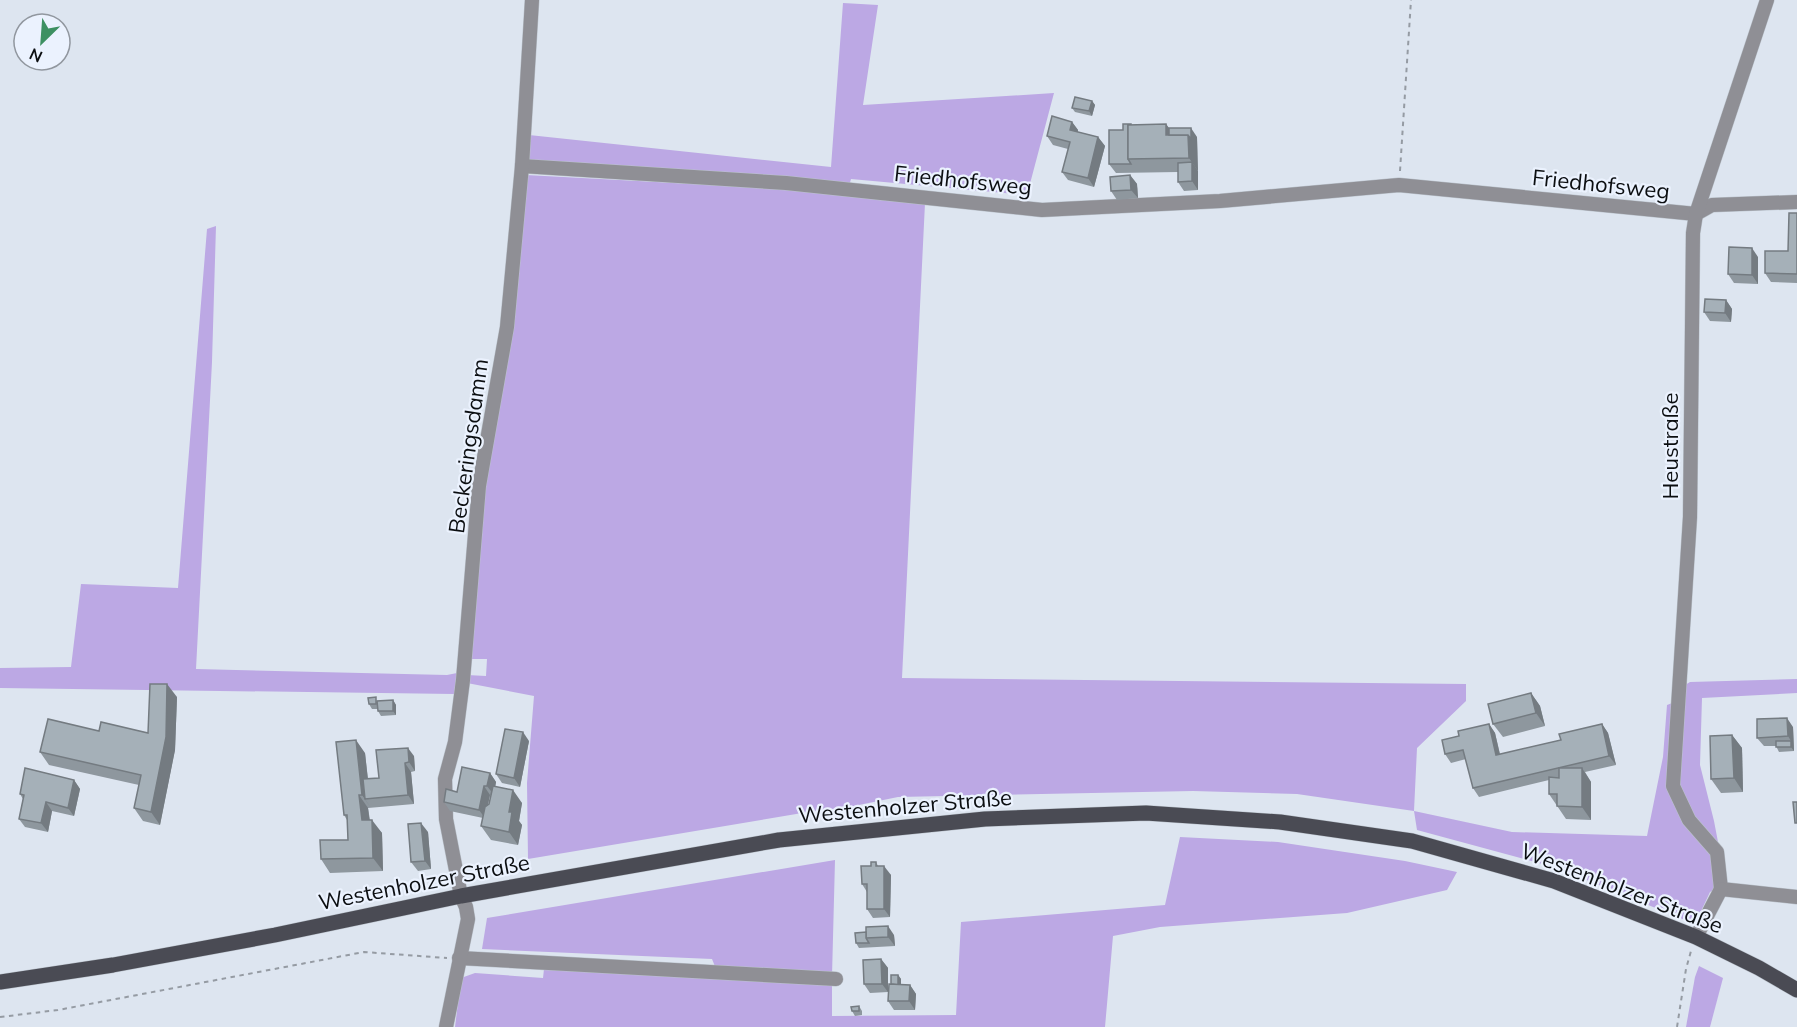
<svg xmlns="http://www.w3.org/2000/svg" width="1797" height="1027" font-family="Mulish,sans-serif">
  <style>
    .green { fill: #bca8e4 }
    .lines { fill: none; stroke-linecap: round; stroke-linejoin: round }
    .minor-casing { stroke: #bbc3cc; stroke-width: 15 }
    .major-casing { stroke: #bbc3cc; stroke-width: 16 }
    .path { stroke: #959ba3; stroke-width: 2; stroke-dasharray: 4.5 4.5; stroke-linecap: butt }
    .minor { stroke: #8f8f95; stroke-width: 14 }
    .major { stroke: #4a4b54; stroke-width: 15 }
    .wall { fill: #8e979e; fill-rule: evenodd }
    .shaded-wall { fill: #747b81 }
    .building { fill: #a5b0b8; stroke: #747b81; stroke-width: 1.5 }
    .labels { text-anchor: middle; stroke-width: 4.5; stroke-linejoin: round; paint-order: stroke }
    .street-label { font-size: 22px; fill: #0b0e11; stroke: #ebf2fe }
  </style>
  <rect width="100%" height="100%" fill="#dde5f0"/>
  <!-- green -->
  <g class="green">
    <path d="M843,3L878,5L863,105L1054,93L1027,195L851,179L849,186L527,164L529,135L831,167Z"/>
    <path d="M526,175L786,189L925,203L902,678L1466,684V701L1417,748L1414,811L1512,832L1647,836L1663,757L1667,705L1683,699L1685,685L1690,682L1797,679V693L1702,698L1700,765L1714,821L1726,884L1710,892L1695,924L1557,868L1417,830L1414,811L1297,794L1193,791L898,797L844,808L820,810L528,859L527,783L534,696L467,683V675L486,676L487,659H468L479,535Z"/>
    <path d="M216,226L212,362L196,669L447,675L457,673L454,694L0,688V668L71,667L81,584L178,588L207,229Z"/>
    <path d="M1180,837L1278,842L1405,861L1457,872L1447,890L1347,913L1160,927L1113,936L1105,1027H455L461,978L475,973L543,978L544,969L832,984V1016L956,1015L961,922L1165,905Z"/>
    <path d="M835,860L832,976L716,969L712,959L482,949L487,918Z"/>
    <path d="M1699,966L1723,978L1710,1027H1686L1695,977Z"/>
  </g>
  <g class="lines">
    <!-- minor casing -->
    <g class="minor-casing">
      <g id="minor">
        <path d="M522,166L786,183L1042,210L1220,201L1399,185L1696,214L1712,205L1797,202"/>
        <path d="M1721,889L1717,852L1689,820L1673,786L1690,517L1693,233L1696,214L1767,0"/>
        <path d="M1721,889L1797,897"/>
        <path d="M1696,937L1721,889"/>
        <path d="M459,958L836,979"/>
        <path d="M446,1027L468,919L466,907L461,896L446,819L445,779L455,742L463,680L479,486L507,327L522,166L532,0"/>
      </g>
    </g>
    <!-- major casing -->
    <g class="major-casing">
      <path id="major" d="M0,982L113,965L275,935L461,896L779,840L985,819L1146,813L1280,822L1412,841L1554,881L1696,937L1759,968L1797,990"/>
    </g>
    <!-- path -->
    <g class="path">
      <path d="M1400,171L1411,0"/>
      <path d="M0,1017L58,1010L364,952L447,958"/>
      <path d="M1677,1027L1686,969L1691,951"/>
    </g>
    <!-- minor -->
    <use href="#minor" class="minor"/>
    <!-- major -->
    <use href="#major" class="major"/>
  </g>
  <!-- wall -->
  <g class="wall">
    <path d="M1092,101L1095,105L1092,116L1075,112L1072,108Z"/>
    <path d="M1072,122L1078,130V132L1098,137L1105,146L1094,187L1068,180L1062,172L1068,149L1053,145L1047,136Z"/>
    <path d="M1166,124L1169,128L1197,137L1198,190L1184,191L1178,182V172L1116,173L1109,164L1123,130L1132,125Z"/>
    <path d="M1130,175L1137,184L1138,198L1117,200L1111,191Z"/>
    <path d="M1797,213V283L1771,282L1765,273L1788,251Z"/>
    <path d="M1758,257V284L1734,283L1728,274Z"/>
    <path d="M1726,300L1732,309L1731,322L1710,321L1704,312Z"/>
    <path d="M1531,693L1540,706L1545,726L1503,737L1493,724Z"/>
    <path d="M177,697L175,750L160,825L143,821L134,808L139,785L49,765L40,752L99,731L148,733Z"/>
    <path d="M393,700L396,705V715L381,716L378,711V709H372L369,704L378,701Z"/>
    <path d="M1489,724L1495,733L1500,754L1561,740L1602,724L1608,733L1616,765L1585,772L1591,782V820L1566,819L1549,794V780L1479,797L1473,788L1466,759L1451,763L1445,754L1459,736Z"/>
    <path d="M1793,727L1794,751L1779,752L1776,746H1764L1757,738Z"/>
    <path d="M1732,735L1742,748L1743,792L1721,793L1711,779Z"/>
    <path d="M529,741L520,787L502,783L496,774Z"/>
    <path d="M365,753L368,779L379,778L414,756L415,771L411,772L414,804L368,808L370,820L382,833L383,871L330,873L321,859L348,840L347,820L344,815Z"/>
    <path d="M490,773L496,782L495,786L522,803L519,821L522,825L518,845L491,840L481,826L483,818L450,811L444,802L457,792ZM490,795H491L489,804L488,805Z"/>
    <path d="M74,780L80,789L74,816L52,811L48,832L25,827L19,819L23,799L20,794Z"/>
    <path d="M428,832L431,869L418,871L411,862Z"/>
    <path d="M876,862L878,866L891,875L890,917L873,918L867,909V892L862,884L871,866Z"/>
    <path d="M866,932L894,935L895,946L859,948L856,943Z"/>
    <path d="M881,959L888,968V992L870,993L864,984Z"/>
    <path d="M898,975L901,979V985H910L916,994L915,1010H894L888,1001L891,984Z"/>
    <path d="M859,1006L862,1011V1015L855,1016L852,1011Z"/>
  </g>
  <!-- shaded-wall -->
  <g class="shaded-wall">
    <path d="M1092,101L1095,105L1092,116L1089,111Z"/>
    <path d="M1072,122L1078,130L1076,139L1070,130Z"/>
    <path d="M1166,124L1175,137L1166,135Z"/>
    <path d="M1191,128L1197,137L1198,171L1189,158L1188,135Z"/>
    <path d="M1098,137L1105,146L1094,187L1088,178Z"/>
    <path d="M1192,162L1198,171V190L1192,181Z"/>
    <path d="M1130,175L1137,184L1138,198L1131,190Z"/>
    <path d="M1752,248L1758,257V284L1752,275Z"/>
    <path d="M1726,300L1732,309L1731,322L1725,313Z"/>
    <path d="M167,684L177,697L175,750L160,825L151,812Z"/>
    <path d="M1531,693L1540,706L1545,726L1536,713Z"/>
    <path d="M393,700L396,705V715L393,711Z"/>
    <path d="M1787,718L1793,727L1794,751L1791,747V741L1788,736Z"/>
    <path d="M1489,724L1495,733L1502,764L1496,755Z"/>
    <path d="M1602,724L1608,733L1616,765L1609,756Z"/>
    <path d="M523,732L529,741L520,787L514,778Z"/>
    <path d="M1732,735L1742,748L1743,792L1734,778Z"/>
    <path d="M356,740L365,753L370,799H365L371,808L362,795Z"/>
    <path d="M408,748L414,756L415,771L409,762Z"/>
    <path d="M405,763L411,772L414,804L408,795Z"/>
    <path d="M1582,768L1591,782V820L1582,807Z"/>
    <path d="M490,773L496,782L494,795L487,786Z"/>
    <path d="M74,780L80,789L74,816L68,808Z"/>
    <path d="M484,786L490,795L485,818L479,810Z"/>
    <path d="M513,790L522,803L519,821L522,825L518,845L509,832V812Z"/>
    <path d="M359,795L368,808L371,833L362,820Z"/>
    <path d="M46,802L52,811L48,832L41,823Z"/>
    <path d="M372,820L382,833L383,871L373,858Z"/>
    <path d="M421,823L428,832L431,869L425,861Z"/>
    <path d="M884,866L891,875L890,917L884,909Z"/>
    <path d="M888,926L894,935L895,946L888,937Z"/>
    <path d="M881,959L888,968V992L882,984Z"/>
    <path d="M898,975L901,979V991L898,986Z"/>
    <path d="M910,985L916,994L915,1010L909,1001Z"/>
  </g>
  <!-- building -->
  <g class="building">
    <path d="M1075,97L1092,101L1089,111L1072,108Z"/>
    <path d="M1052,116L1072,122L1070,130L1098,137L1088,178L1062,172L1070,142L1047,136Z"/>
    <path d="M1123,124H1131V125H1128V159L1131,164H1109V130H1123Z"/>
    <path d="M1166,124V135H1188L1189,158L1128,159V125Z"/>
    <path d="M1169,128H1191V139L1188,135H1169Z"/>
    <path d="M1192,162V181L1178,182V163Z"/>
    <path d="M1130,175L1131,190L1111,191L1110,177Z"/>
    <path d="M1789,213H1797V274L1765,273V251H1788Z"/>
    <path d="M1729,247L1752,248V275L1728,274Z"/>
    <path d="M1705,299L1726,300L1725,313L1704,312Z"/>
    <path d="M150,684H167L166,737L151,812L134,808L141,775L40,752L48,719L99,731L101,722L148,733Z"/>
    <path d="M1531,693L1536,713L1493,724L1488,704Z"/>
    <path d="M376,697V704H369L368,698Z"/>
    <path d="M393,700V711H378L377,701Z"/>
    <path d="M1787,718L1788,736L1757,738V719Z"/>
    <path d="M1489,724L1496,755L1561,740L1559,734L1602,724L1609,756L1473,788L1463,750L1445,754L1442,740L1459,736L1458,731Z"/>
    <path d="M505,729L523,732L514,778L496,774Z"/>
    <path d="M1732,735L1734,778L1711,779L1710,736Z"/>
    <path d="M356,740L362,795H359L362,820H372L373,858L321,859L320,840H348L347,815H344L336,742Z"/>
    <rect x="1776" y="741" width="15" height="6"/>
    <path d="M408,748L409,762L405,763L408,795L365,799L363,779L379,778L376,750Z"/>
    <path d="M462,767L490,773L487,786H484L479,810L444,802L446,789L457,792Z"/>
    <path d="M25,768L74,780L68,808L46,802L41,823L19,819L24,795L20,794Z"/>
    <path d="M1559,768H1582V807L1557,806V794H1549V777L1559,778Z"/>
    <path d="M493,786L513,790L509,812H512L509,832L481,826L485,807L489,804Z"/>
    <path d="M1793,802H1797V823H1795Z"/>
    <path d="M421,823L425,861L411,862L408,824Z"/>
    <path d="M871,862H876V866H884V909H867V884H862L861,866H871Z"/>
    <path d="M888,926V937L866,938V927Z"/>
    <path d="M866,932V938L869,943H856L855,933Z"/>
    <path d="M881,959L882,984H864L863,960Z"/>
    <path d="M891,975H898V985L891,984Z"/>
    <path d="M889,984L910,985L909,1001H888Z"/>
    <path d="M859,1006V1011H852L851,1007Z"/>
  </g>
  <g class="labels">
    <!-- street labels -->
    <g class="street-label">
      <text transform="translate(963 180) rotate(6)" y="8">Friedhofsweg</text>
      <text transform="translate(1601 184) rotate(6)" y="8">Friedhofsweg</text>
      <text transform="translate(468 446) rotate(-82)" y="8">Beckeringsdamm</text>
      <text transform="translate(1670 446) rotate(-90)" y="8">Heustraße</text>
      <text transform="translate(905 806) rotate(-5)" y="8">Westenholzer Straße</text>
      <text transform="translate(424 882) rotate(-11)" y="8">Westenholzer Straße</text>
      <text transform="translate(1622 888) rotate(21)" y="8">Westenholzer Straße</text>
    </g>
  </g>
  <!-- north arrow -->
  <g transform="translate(42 42) rotate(205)"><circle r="28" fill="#ebf2fe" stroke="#91979f" stroke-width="1.5"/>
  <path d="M0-4.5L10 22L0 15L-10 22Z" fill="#3d9062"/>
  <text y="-9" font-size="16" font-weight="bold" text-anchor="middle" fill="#0b0e11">N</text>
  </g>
</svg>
